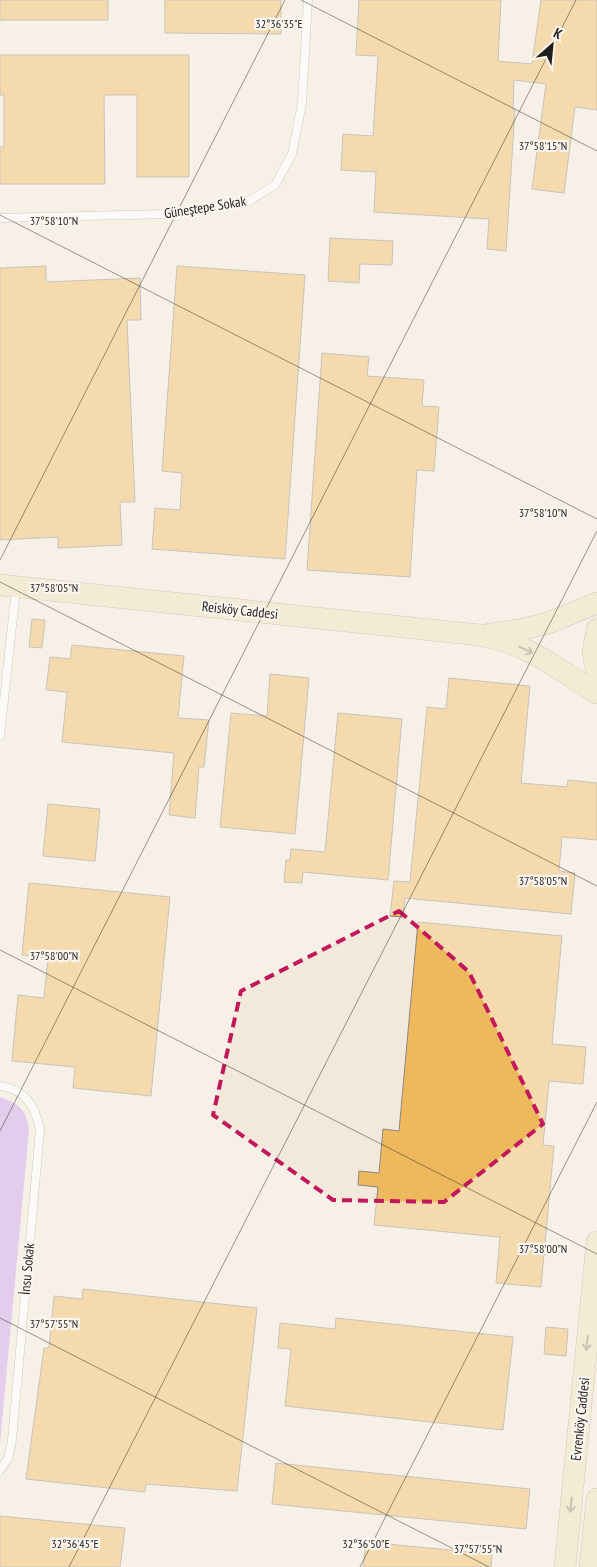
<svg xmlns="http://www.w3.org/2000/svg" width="597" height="1567" font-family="'PT Sans Narrow',sans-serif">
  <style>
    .built { fill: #f2e9dc }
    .forest { fill: #cb9aec }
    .building { fill: #eeb95c; stroke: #8b8781 }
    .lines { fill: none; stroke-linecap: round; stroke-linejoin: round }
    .lane-casing { stroke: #99968f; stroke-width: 9 }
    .secondary-casing { stroke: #99968f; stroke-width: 22 }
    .lane { stroke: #fff; stroke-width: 8 }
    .secondary { stroke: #eeddb3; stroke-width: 21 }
    .oneway { stroke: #91876f }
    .marked { fill: none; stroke: #c2185b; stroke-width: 4; stroke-dasharray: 10 6; stroke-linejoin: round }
    .ticks { fill: none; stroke: #201e1c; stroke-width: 1; stroke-opacity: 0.45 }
    .labels { text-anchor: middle; stroke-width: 4.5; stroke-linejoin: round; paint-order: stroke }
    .street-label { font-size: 14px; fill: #201e1c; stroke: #faf5ef }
    .ticks-label { font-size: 12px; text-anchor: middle; fill: #201e1c; stroke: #faf5ef; stroke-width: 4.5; stroke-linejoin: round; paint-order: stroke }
  </style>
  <rect width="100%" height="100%" fill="#faf5ef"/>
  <!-- built -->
  <rect class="built" x="0" y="0" width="597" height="1567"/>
  <!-- forest -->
  <path class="forest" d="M0,1097C20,1104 26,1110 29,1130L0,1444Z"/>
  <!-- building -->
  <g class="building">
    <rect x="0" y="0" width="108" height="20"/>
    <path d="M165,0H281V34L165,33Z"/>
    <path d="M359,0H501L498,61L532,64L541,0H597V110L575,107L564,193L532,189L546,84L514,80L513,109H515L506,251L487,249L489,219L374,212L376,172L341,170L343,134L373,136L378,56L356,55Z"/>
    <path d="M0,55H189V177H137V95H104L105,184H0V147H4V95H0Z"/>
    <path d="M330,238L393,241L392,265L360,264L359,283L328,281Z"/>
    <path d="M46,266V282L140,278L141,320H127L135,502H120L122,545L58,548V537L0,540V268Z"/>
    <path d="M177,266L305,275L285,559L152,549L155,508L180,510L182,473L162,471Z"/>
    <path d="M322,353L369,357L367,376L424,380L422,406L439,407L434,471L417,470L410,577L307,570Z"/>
    <path d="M32,619L45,620L42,648L29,647Z"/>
    <path d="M72,645L184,656L178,718L209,720L204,767H199L195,818L169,815L174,753L62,742L67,692L46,690L50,657L70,659Z"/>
    <path d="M270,674L309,678L295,834L220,827L231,713L267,716Z"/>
    <path d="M449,678L530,686L521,783L567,787L568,780L597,783V840L562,837L559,871L575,873L571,914L405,898L403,917L390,916L394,881L410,882L427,707L446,709Z"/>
    <path d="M338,713L402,719L388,880L303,872L302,883L284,882L286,860H290L291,849L325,852Z"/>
    <path d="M48,804L100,809L95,861L43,856Z"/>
    <path d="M29,883L170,897L151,1096L73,1088L75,1067L12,1061L18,995L44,998L48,958L22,955Z"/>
    <path d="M418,922L562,936L552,1044L586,1047L583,1084L549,1081L543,1145L554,1146L541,1287L496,1283L500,1237L374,1225L378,1187L358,1185L359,1171L379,1173L383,1129L399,1131Z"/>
    <path d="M83,1289L257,1308L237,1491L146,1484L145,1492L26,1479L44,1348H49L54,1296L82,1299Z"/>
    <path d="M336,1318L513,1337L503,1430L285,1406L291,1349L278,1348L280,1323L335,1329Z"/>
    <path d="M546,1327L568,1329L566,1356L544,1354Z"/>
    <path d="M276,1463L530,1489L526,1529L272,1504Z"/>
    <path d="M0,1516L125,1528L120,1567H0Z"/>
    <path d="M366,1542L492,1554L491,1567H363Z"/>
  </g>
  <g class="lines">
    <!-- lane casing -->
    <g class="lane-casing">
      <g id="lane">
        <path d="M0,218L167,214L249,201L275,185L292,154L302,103L308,0"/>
        <path d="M0,736L16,589"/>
        <path d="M0,1086C25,1089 36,1107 40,1130L12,1440L8,1459L0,1470"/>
      </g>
    </g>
    <!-- secondary casing -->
    <g class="secondary-casing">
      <g id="secondary">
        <path d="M0,585L480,635C495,639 510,642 524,649C550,661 573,679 597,693"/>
        <path d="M597,629L593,652L597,676"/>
        <path d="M490,634L519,630L548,623L597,603"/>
        <path d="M565,1567L597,1242"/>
        <path d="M590,1567L597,1499"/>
      </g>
    </g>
    <!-- lane -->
    <use href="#lane" class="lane"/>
    <!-- secondary -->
    <use href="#secondary" class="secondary"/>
  </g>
  <!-- one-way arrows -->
  <defs><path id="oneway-shaft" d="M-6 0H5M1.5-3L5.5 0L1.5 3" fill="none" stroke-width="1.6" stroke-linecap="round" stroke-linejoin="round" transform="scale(1.25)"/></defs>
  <g class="oneway">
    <use href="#oneway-shaft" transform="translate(526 650) rotate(26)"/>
    <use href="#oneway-shaft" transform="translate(587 1343) rotate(96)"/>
    <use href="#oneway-shaft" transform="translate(571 1505) rotate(96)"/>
  </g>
  <!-- marked area -->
  <path d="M0 0H597V1567H0ZM399,911L469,972L543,1124L444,1202L333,1200L213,1115L241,991Z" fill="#faf5ef" fill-opacity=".55" fill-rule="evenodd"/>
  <path class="marked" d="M399,911L469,972L543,1124L444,1202L333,1200L213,1115L241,991Z"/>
  <!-- ticks -->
  <path class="ticks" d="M301,0L597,151M0,215L597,519M0,560L285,0M0,582L597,886M0,950L597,1254M0,1131L576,0M0,1318L489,1567M69,1567L597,531M360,1567L597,1102"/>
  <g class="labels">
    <!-- street labels -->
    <g class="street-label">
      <text transform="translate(205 207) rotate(-9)" y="5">Güneştepe Sokak</text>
      <text transform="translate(240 610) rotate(6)" y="5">Reisköy Caddesi</text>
      <text transform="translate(27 1269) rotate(-85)" y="5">İnsu Sokak</text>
      <text transform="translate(580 1419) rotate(-84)" y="5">Evrenköy Caddesi</text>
    </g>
  </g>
  <g class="ticks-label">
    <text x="279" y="28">32°36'35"E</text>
    <text x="543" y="150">37°58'15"N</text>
    <text x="54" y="225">37°58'10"N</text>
    <text x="543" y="517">37°58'10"N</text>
    <text x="54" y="592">37°58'05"N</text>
    <text x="543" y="885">37°58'05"N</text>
    <text x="54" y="960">37°58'00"N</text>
    <text x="543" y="1253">37°58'00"N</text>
    <text x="54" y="1328">37°57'55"N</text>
    <text x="75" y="1548">32°36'45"E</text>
    <text x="366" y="1548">32°36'50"E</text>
    <text x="478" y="1553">37°57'55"N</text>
  </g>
  <!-- north arrow -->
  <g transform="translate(552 45) rotate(27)" stroke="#faf5ef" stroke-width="4" paint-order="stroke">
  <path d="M0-4L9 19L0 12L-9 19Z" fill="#201e1c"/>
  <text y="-8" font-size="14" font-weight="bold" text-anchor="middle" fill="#201e1c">K</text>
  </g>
</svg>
